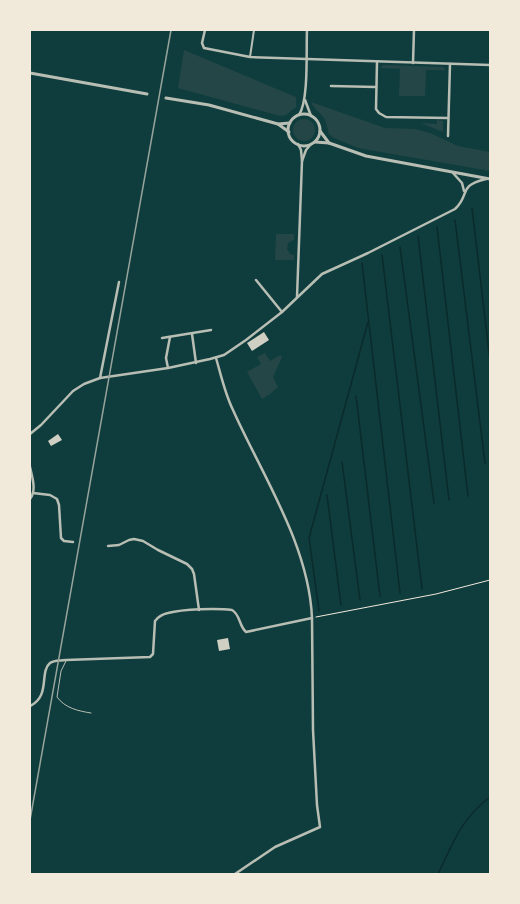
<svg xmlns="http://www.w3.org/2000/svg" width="520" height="904" font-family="Quicksand,sans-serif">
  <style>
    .green { fill: #244646 }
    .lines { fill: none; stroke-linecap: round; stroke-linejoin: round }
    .stream { stroke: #0a2a2b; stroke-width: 1.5 }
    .building { fill: #cfcfc3 }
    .path { stroke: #f1e9da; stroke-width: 1 }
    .service { stroke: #b8beb3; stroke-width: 1 }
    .pedestrian { stroke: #b8beb3; stroke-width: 2 }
    .minor { stroke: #b8beb3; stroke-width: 2.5 }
    .tertiary { stroke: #b8beb3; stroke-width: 3 }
    .rail { stroke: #97a49c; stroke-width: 1.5 }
  </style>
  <rect width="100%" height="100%" fill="#0f3d3e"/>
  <!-- green -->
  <g class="green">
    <path d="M184,50L296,97V107L286,115L280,116L178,88Z"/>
    <path d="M383,65L443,67L446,70H426L425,96H399L400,69L380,68Z"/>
    <path d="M311,102L385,128L415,129L430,133L458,146L490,152V171L358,148L334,138L329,134C327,128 327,123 324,118C320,112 314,109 311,102Z"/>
    <circle cx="304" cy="130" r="11"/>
    <path d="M437,120L443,121V132L421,123L437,124Z"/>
    <path d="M276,234H294V240L288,243L287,249L290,254L294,255V260H275Z"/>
    <path d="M265,353L270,361L280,355L282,357L273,377L278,387L270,394L262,399L247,372L261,364L257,357Z"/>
  </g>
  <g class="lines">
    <!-- stream -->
    <g class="stream">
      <path d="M472,208L490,361"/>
      <path d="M455,220L485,463"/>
      <path d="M437,227L468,496"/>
      <path d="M418,236L449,500"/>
      <path d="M400,247L434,503"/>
      <path d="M382,255L422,589"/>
      <path d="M362,263L400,593"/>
      <path d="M356,396L380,596"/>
      <path d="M342,462L360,600"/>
      <path d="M327,495L341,605"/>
      <path d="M319,611L309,538L368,322"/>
      <path d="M438,874C453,843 461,819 490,797"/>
    </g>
  </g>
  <!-- building -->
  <g class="building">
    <path d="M264,332L269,340L252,351L247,343Z"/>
    <path d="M58,434L62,440L51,446L48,441Z"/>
    <path d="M228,638L230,649L219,651L217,640Z"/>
  </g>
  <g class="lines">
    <!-- path -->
    <path class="path" d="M316,617L436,594L490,580"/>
    <!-- service -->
    <path class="service" d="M66,661L61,671L57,697C65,708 78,711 91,713"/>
    <!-- pedestrian -->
    <path class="pedestrian" d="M250,57L254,30"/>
    <!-- minor -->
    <g class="minor">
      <path d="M205,30L202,43L204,48L250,57L490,65"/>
      <path d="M377,62L376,109L379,113L386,117L448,118"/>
      <path d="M413,63L414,30"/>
      <path d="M331,86L376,87"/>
      <path d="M305,100L311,116"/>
      <path d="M299,115C309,100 306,50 307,30"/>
      <path d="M448,136L450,64"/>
      <path d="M302,161L306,150L311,144"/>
      <path d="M453,173L462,183L464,191"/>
      <path d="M256,280L282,312"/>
      <path d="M297,297L302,161L301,150L298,144"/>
      <path d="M192,334L196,363"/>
      <path d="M162,338L211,330"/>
      <path d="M168,368L166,358L170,337"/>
      <path d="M100,378L119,282"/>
      <path d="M30,434L41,425L73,391L84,384L100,378L168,368L210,359L224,355L246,340L282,312L322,274L368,253L455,209C471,194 457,186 486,179"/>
      <path d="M30,467C32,477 37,490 30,499"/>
      <path d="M33,493L50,495L57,499L59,505L61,538L64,541L73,542"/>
      <path d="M108,546L119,545L129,540L134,539L143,541L158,550L187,564L192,569L194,574L199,610"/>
      <path d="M30,706C51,696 39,672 50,663C54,660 60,661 66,660L150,657L153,654L155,621C158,617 163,614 168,613C183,609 217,608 232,610C240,614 239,626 246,632L312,618C309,545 262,475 233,410C225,394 221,375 216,358"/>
      <path d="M235,874L275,847L320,827L317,805L313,730L312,618"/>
    </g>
    <!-- tertiary -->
    <g class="tertiary">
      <path d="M30,73L147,94"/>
      <path d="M166,98L209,105L278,124L290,123"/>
      <circle cx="304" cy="130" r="16"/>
      <path d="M278,124L289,132"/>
      <path d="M320,131L329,143"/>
      <path d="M315,142L329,143L366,156L490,179"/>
    </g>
    <!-- rail -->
    <path class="rail" d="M30,820L171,30"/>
  </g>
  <!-- border -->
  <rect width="520" height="904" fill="none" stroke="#f1e9da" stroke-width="62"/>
</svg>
